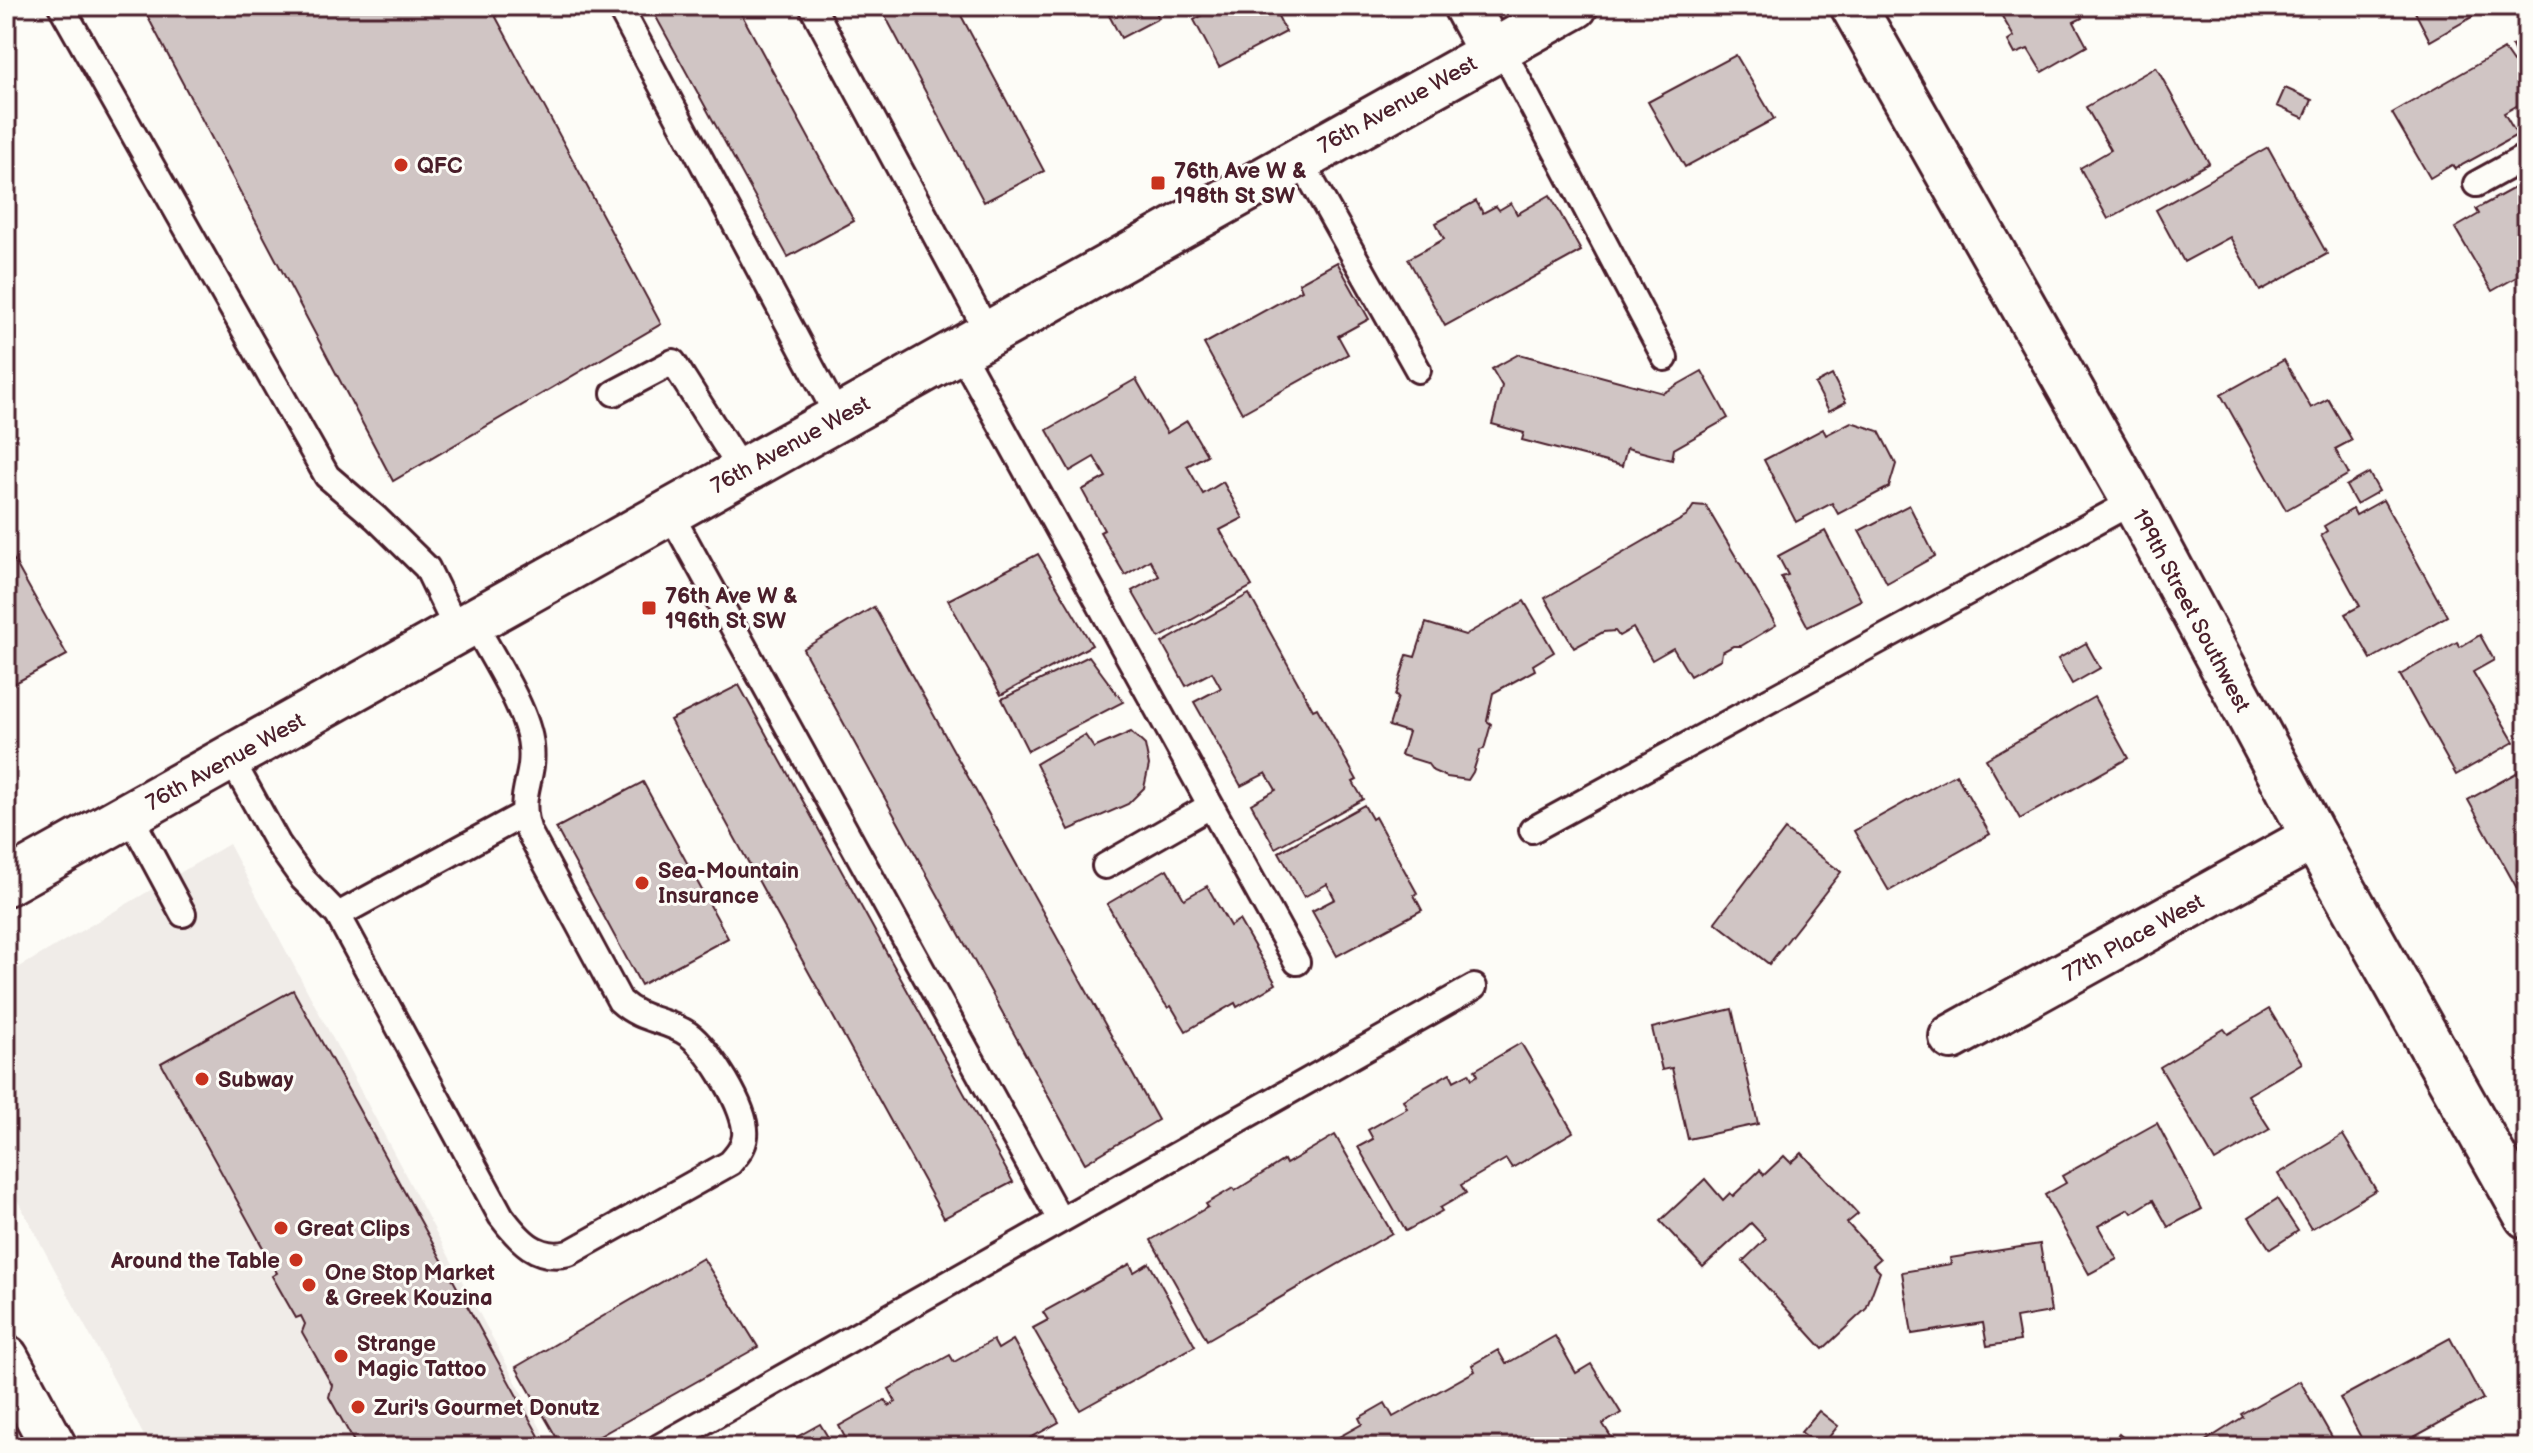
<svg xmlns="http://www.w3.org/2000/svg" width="2533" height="1453" font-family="'Balsamiq Sans',sans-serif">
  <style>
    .built { fill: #f0ece8 }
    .building { fill: #d0c5c4; stroke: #4a1f2b; stroke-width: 2 }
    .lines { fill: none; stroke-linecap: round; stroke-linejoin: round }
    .service-casing { stroke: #4a1f2b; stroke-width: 30 }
    .minor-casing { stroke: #4a1f2b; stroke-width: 50 }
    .tertiary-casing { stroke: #4a1f2b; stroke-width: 50 }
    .primary-casing { stroke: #4a1f2b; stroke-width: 50 }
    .service { stroke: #fdfcf7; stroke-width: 24 }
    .minor { stroke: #fdfcf7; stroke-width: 44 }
    .tertiary { stroke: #fdfcf7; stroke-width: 44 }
    .primary { stroke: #fdfcf7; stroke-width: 44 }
    .poi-dot { fill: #c8321e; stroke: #fdfcf7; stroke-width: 3 }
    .labels { text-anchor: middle; stroke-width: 6; stroke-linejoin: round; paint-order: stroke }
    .street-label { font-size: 22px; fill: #4a1f2b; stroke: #fdfcf7 }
    .poi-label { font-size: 22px; font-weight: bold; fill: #4a1f2b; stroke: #fdfcf7; text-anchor: start }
  </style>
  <rect width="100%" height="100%" fill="#fdfcf7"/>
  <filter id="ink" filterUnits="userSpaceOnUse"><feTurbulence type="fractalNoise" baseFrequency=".0125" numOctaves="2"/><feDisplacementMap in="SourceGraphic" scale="16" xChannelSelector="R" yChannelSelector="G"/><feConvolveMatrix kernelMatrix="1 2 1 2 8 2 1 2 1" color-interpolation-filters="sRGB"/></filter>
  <g filter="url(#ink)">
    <!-- built -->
    <path class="built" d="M229,844L548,1442L539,1447H150L6,1179V975Z"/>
    <!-- building -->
    <g class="building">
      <path d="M142,6H490L661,324L393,481Z"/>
      <path d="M650,6H737L854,221L788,257Z"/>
      <path d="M880,6H956L1044,171L984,202Z"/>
      <path d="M1104,6H1153L1159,18L1121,38Z"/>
      <path d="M1196,6H1273L1286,32L1219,67L1194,20L1201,16Z"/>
      <path d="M1996,6H2075L2082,18L2074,22L2087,46L2042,72L2028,49L2015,54L2008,41L2014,37Z"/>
      <path d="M2412,6H2491L2430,41Z"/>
      <path d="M2527,37V100L2504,113L2517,135L2455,169L2452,165L2430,178L2392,113L2504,49L2513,62L2518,59L2512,46Z"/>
      <path d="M1736,55L1774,119L1685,167L1648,102Z"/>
      <path d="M2156,67L2209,163L2108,219L2080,168L2111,150L2086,107Z"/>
      <path d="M2285,88L2312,100L2304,118L2277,106Z"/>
      <path d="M2268,147L2327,254L2260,291L2230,237L2184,262L2156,210Z"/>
      <path d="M2527,181V271L2492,291L2455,228L2479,214L2476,209Z"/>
      <path d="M1550,195L1581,251L1445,326L1408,259L1444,239L1436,223L1476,201L1483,213L1496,206L1499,210L1511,203L1517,214Z"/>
      <path d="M1337,262L1369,319L1338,336L1348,354L1242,413L1204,344L1302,290L1299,283Z"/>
      <path d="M1519,354L1663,393L1702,371L1728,418L1674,449L1672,460L1627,448L1622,466L1522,440L1524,433L1492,424L1502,386L1492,369Z"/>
      <path d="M2284,360L2311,408L2328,399L2352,440L2335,449L2349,474L2286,510L2221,395Z"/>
      <path d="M1832,375L1846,402L1829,411L1815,384Z"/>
      <path d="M1136,379L1167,433L1187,421L1207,455L1187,466L1203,494L1223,482L1243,518L1220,530L1252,586L1159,638L1132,591L1159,576L1150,560L1125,575L1100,532L1104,530L1082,490L1106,477L1094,457L1070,471L1047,430Z"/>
      <path d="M1851,422L1879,431L1896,464L1889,487L1838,514L1832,503L1796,522L1764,460L1823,429L1826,435Z"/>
      <path d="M2369,473L2379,491L2356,504L2346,486Z"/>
      <path d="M2383,500L2447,616L2371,659L2345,614L2360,606L2321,535L2327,531L2324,526L2353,509L2356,515Z"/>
      <path d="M1694,505L1706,506L1776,625L1741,646H1733L1722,652L1721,659L1690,676L1673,648L1652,660L1633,628L1619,636L1615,631L1603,632L1574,648L1545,598L1687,516Z"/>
      <path d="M1909,505L1935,556L1887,583L1859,531Z"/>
      <path d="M1825,531L1861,600L1808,627L1781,577L1788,575L1778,556Z"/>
      <path d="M6,546L67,655L6,688Z"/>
      <path d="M1038,554L1092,645L1001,695L948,600Z"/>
      <path d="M1249,594L1313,710L1317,708L1357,780L1353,782L1363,799L1275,848L1251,804L1276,790L1266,773L1241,786L1194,702L1221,688L1212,672L1186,686L1162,643Z"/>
      <path d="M1524,601L1554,652L1533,665L1535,670L1493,693L1487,721L1491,724L1484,749L1480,750L1473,772L1468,780L1447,777L1433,771L1427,763L1401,755L1408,732L1389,726L1398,697L1395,696L1407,655L1415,657L1426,623L1465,635Z"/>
      <path d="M874,607L1158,1120L1085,1163L803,649Z"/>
      <path d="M2480,635L2494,660L2473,672L2514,742L2456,775L2400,675L2457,642L2460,647Z"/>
      <path d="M2086,643L2100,668L2072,684L2058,659Z"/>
      <path d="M1089,656L1123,702L1028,751L1002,699Z"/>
      <path d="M739,685L1013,1182L944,1218L670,720Z"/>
      <path d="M2094,697L2128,758L2020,819L1986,759Z"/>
      <path d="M1131,732L1145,745L1149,765L1144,788L1128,804L1069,830L1036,764L1085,735L1094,748Z"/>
      <path d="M2527,767V899L2524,901L2468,800Z"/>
      <path d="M1956,774L1990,834L1889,891L1854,831Z"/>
      <path d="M643,782L728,938L641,985L556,828Z"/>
      <path d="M1364,805L1372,819L1375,817L1417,893L1414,895L1422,910L1337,956L1312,911L1335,899L1327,884L1304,897L1279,852Z"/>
      <path d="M1785,830L1841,872L1769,964L1715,922Z"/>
      <path d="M1167,869L1184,899L1207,886L1230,926L1239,920L1276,984L1237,1007L1235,1003L1186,1031L1171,1006L1168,1008L1158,994L1107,904Z"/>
      <path d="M293,990L539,1436L518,1447H357L329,1397L332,1385L302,1332L305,1324L301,1316L296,1318L272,1276L277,1273L161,1063Z"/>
      <path d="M1732,1009L1758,1124L1688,1139L1672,1068L1662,1070L1652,1028Z"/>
      <path d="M2269,1009L2302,1063L2248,1095L2270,1129L2215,1161L2160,1067L2224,1029L2228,1034Z"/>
      <path d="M1521,1043L1573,1132L1512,1168L1506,1159L1461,1185L1466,1193L1440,1208L1442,1211L1406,1231L1358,1147L1373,1139L1368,1130L1407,1108L1403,1100L1450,1073L1454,1081L1469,1073L1472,1079L1478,1075L1475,1070Z"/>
      <path d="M2157,1123L2202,1209L2168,1227L2153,1200L2132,1213L2129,1209L2098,1226L2117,1259L2089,1274L2045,1195L2066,1183L2062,1176Z"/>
      <path d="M1335,1135L1392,1233L1207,1340L1151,1240L1208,1207L1206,1204L1233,1188L1235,1191L1284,1160L1286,1164Z"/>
      <path d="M2343,1135L2376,1190L2311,1229L2278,1174Z"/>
      <path d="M1802,1153L1858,1214L1847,1223L1880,1259L1873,1265L1880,1272L1866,1309L1823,1349L1743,1261L1766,1239L1751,1223L1703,1267L1660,1221L1705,1179L1723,1200L1730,1193L1733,1196L1760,1170L1764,1175L1784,1156L1791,1163Z"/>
      <path d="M2277,1199L2298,1231L2270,1249L2249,1217Z"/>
      <path d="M2040,1244L2051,1312L2016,1318L2020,1341L1987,1346L1983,1323L1912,1334L1902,1272L1951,1264L1950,1258Z"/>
      <path d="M703,1258L758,1347L580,1447H562L516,1367Z"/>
      <path d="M1149,1263L1195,1346L1080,1410L1033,1328L1048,1320L1043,1312L1130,1264L1134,1272Z"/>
      <path d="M1555,1336L1576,1373L1591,1364L1621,1413L1603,1424L1613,1440L1600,1447H1321L1362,1424L1359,1418L1385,1403L1393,1417L1475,1371L1472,1365L1498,1350L1506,1364Z"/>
      <path d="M2450,1338L2483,1399L2396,1447H2366L2340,1398Z"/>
      <path d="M993,1340L998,1349L1013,1340L1059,1422L1014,1447H850L839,1426L885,1400L889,1406L896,1402L889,1389L950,1355L954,1362Z"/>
      <path d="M2300,1381L2333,1439L2320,1447H2196L2243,1417L2241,1414Z"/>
      <path d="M1819,1411L1838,1426L1821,1447L1801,1432Z"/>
      <path d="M820,1424L834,1447H779Z"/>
      <path d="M2119,1434L2134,1447H2108Z"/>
    </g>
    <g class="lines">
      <!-- service casing -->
      <g class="service-casing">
        <g id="service">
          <path d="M61,6L327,476L376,518L427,568L457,630"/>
          <path d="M619,6L838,417"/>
          <path d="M812,6L988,333"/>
          <path d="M1501,47L1665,358"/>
          <path d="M1299,158L1418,370"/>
          <path d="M2476,184L2527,156"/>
          <path d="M959,349L1297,962"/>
          <path d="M614,393L673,362L742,471"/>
          <path d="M669,511L1060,1220"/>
          <path d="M231,759L278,844L303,879L338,915L501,1216C519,1240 537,1261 569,1253L730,1163C737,1155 744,1147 745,1136C748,1109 709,1049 688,1034C664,1018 643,1022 620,1001L529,832C516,793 535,781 531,746C528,710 490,654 473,621"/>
          <path d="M129,814L183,914"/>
          <path d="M1532,830L2134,501"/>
          <path d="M1105,866L1210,806"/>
          <path d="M338,915L524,814"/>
          <path d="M659,1447L1474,987"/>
        </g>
      </g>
      <!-- minor casing -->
      <g class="minor-casing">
        <g id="minor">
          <path d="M1466,6L1491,52"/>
          <path d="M1853,6L2134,501L2314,837L2527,1216"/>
          <path d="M1952,1037L2314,837"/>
        </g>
      </g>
      <!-- tertiary casing -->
      <g class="tertiary-casing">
        <path id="tertiary" d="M6,883L1575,6"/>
      </g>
      <!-- primary casing -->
      <g class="primary-casing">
        <path id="primary" d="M6,1358L54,1447"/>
      </g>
      <!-- service -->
      <use href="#service" class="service"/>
      <!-- minor -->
      <use href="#minor" class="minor"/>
      <!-- tertiary -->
      <use href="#tertiary" class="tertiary"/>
      <!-- primary -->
      <use href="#primary" class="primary"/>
    </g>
  </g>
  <!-- markers -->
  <g class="poi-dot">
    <circle cx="401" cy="165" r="8"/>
    <rect x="1150" y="175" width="16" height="16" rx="4"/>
    <rect x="641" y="600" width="16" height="16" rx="4"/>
    <circle cx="642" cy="883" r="8"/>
    <circle cx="202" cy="1079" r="8"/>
    <circle cx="281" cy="1228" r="8"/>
    <circle cx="296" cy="1260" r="8"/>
    <circle cx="309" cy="1285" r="8"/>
    <circle cx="341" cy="1356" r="8"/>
    <circle cx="358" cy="1407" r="8"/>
  </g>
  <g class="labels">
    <!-- street labels -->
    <g class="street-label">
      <text transform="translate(1397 104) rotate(-29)" y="8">76th Avenue West</text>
      <text transform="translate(790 444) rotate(-29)" y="8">76th Avenue West</text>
      <text transform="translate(2192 610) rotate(62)" y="8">199th Street Southwest</text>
      <text transform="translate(225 761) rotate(-29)" y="8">76th Avenue West</text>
      <text transform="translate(2133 937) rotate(-29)" y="8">77th Place West</text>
    </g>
    <!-- poi labels -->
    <g class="poi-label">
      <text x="417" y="173">QFC</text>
      <text x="1174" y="178">76th Ave W &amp;<tspan x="1174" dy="25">198th St SW</tspan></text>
      <text x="665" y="603">76th Ave W &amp;<tspan x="665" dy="25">196th St SW</tspan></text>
      <text x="658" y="878">Sea-Mountain<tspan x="658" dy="25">Insurance</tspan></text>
      <text x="218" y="1087">Subway</text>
      <text x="297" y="1236">Great Clips</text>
      <text x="280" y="1268" text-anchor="end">Around the Table</text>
      <text x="325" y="1280">One Stop Market<tspan x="325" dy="25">&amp; Greek Kouzina</tspan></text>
      <text x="357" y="1351">Strange<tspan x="357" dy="25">Magic Tattoo</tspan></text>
      <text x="374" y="1415">Zuri's Gourmet Donutz</text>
    </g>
  </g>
  <!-- margin -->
  <rect width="2533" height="1453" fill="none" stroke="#fdfcf7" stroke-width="32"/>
  <rect x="16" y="16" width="2501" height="1421" fill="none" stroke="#4a1f2b" stroke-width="3" filter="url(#ink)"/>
</svg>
